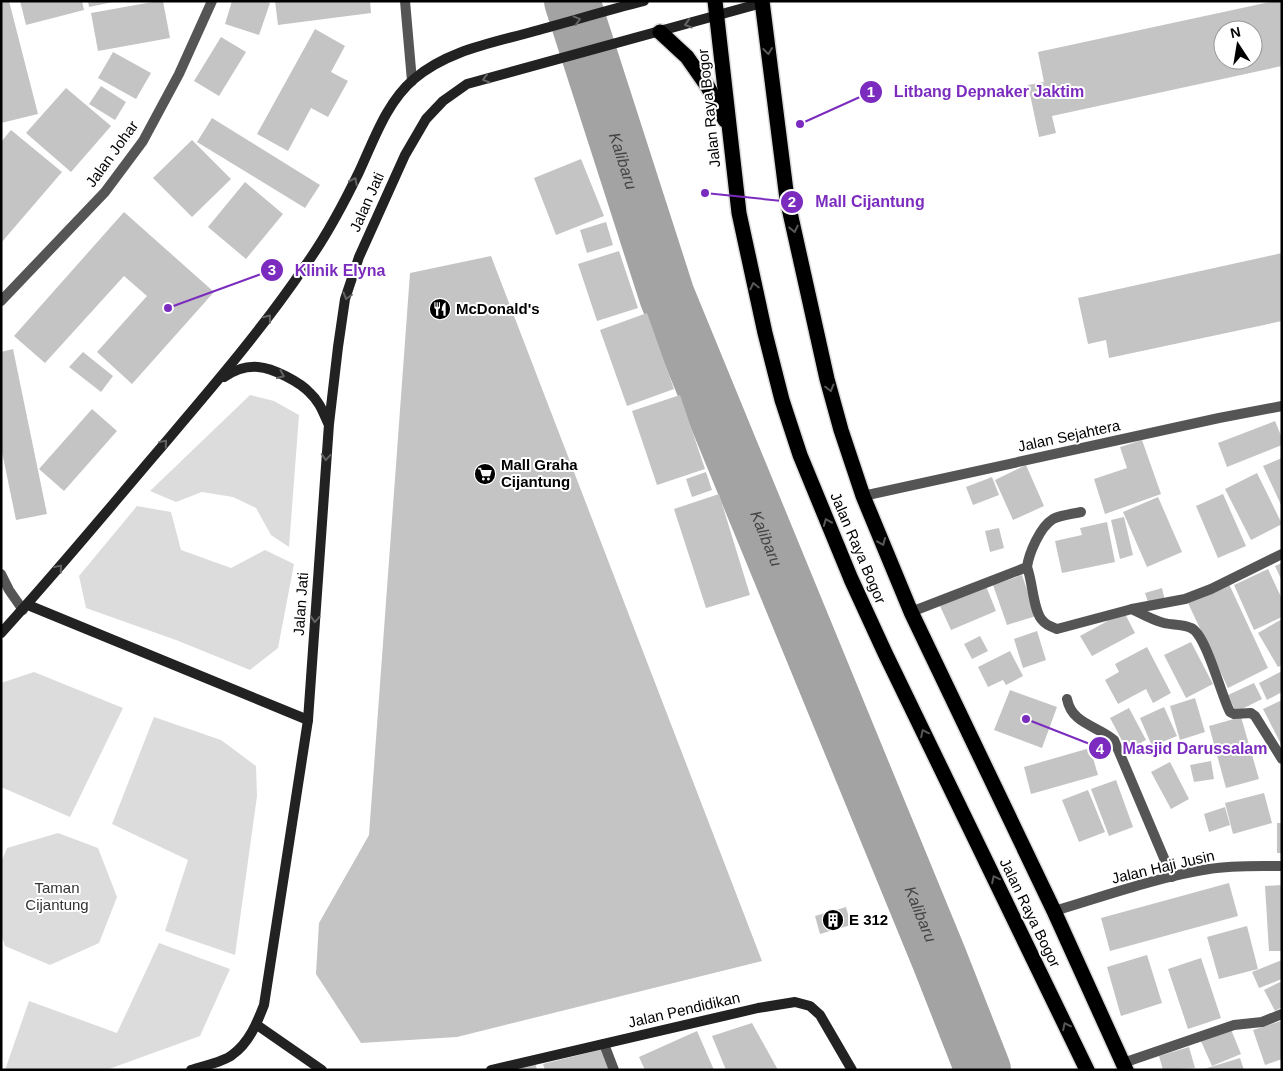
<svg xmlns="http://www.w3.org/2000/svg" width="1283" height="1071" font-family="Helvetica,sans-serif">
  <style>
    .green { fill: #dcdcdc }
    .lines { fill: none; stroke-linecap: round; stroke-linejoin: round }
    .river { stroke: #a3a3a3; stroke-width: 56 }
    .building { fill: #c4c4c4; fill-rule: evenodd }
    .highway-casing { stroke: #dbdbdb; stroke-width: 18 }
    .street { stroke: #555; stroke-width: 10 }
    .secondary { stroke: #222; stroke-width: 10 }
    .highway { stroke: #000; stroke-width: 15 }
    .oneway { stroke: #646464 }
    .oneway2 { stroke: #595959 }
    .labels { text-anchor: middle; stroke-width: 4; stroke-linejoin: round; paint-order: stroke }
    .street-label { font-size: 15px; fill: #000; stroke: #fff }
    .poi-label { font-size: 15px; font-weight: bold; fill: #000; stroke: #fff; text-anchor: start }
    .park-label { font-size: 15px; fill: #333; stroke: #fff }
    .water-label { font-size: 16px; font-style: italic; fill: #444; stroke: #fff }
    .leader { fill: none; stroke: #7b2cbf; stroke-width: 2 }
    .callout-dot { fill: #7b2cbf; stroke: #fff; stroke-width: 2 }
    .mark-label { font-size: 15px; text-anchor: middle; font-weight: bold; fill: #fff }
    .callout-label { font-size: 16px; text-anchor: middle; font-weight: bold; fill: #7b2cbf; stroke: #fff; stroke-width: 4; stroke-linejoin: round; paint-order: stroke }
  </style>
  <rect width="100%" height="100%" fill="#fff"/>
  <!-- green -->
  <g class="green">
    <path d="M250,395L274,401L299,415L289,547L271,535L256,508L233,497L202,492L176,502L150,491Z"/>
    <path d="M137,506L171,512L181,550L231,568L265,550L294,564L278,648L250,670L176,640L86,608L79,576Z"/>
    <path d="M34,672L123,708L70,817L1,787V683Z"/>
    <path d="M154,717L221,740L256,766L257,796L235,955L165,931L188,860L112,824Z"/>
    <path d="M58,833L98,848L117,897L99,943L50,965L5,946L1,933V863L7,848Z"/>
    <path d="M159,943L230,969L200,1036L106,1070H5L29,1001L117,1033Z"/>
  </g>
  <g class="lines">
    <!-- river -->
    <path class="river" id="s1" d="M572,1L667,296L939,958L983,1070"/>
  </g>
  <!-- building -->
  <g class="building">
    <path d="M1,1H9L38,114L1,123Z"/>
    <path d="M20,1H82L84,10L26,25Z"/>
    <path d="M88,1H113V2L89,7Z"/>
    <path d="M158,1H163L170,38L98,51L91,13Z"/>
    <path d="M232,1H265L270,3L259,35L225,24Z"/>
    <path d="M275,1H370L371,13L278,25Z"/>
    <path d="M1274,1H1282V66L1052,116L1056,133L1039,137L1028,85L1044,82L1038,52ZM1223,30H1253V60H1223Z"/>
    <path d="M315,29L345,46L331,72L348,81L328,117L311,108L288,151L257,134Z"/>
    <path d="M221,37L246,52L219,96L194,81Z"/>
    <path d="M113,52L151,73L136,99L98,78Z"/>
    <path d="M101,86L126,102L115,120L89,104Z"/>
    <path d="M66,88L111,126L71,172L26,133Z"/>
    <path d="M212,118L320,185L305,208L197,142Z"/>
    <path d="M11,130L62,172L1,243V142Z"/>
    <path d="M192,140L231,179L192,217L153,178Z"/>
    <path d="M581,159L604,216L556,235L534,178Z"/>
    <path d="M245,182L283,214L246,259L208,227Z"/>
    <path d="M124,212L214,292L132,384L97,352L147,296L124,276L45,363L14,336Z"/>
    <path d="M606,222L613,245L587,253L580,230Z"/>
    <path d="M619,251L638,308L597,321L578,264Z"/>
    <path d="M1282,253V321L1109,358L1106,340L1088,344L1078,298Z"/>
    <path d="M491,256L762,961L457,1037L361,1043L316,974L319,923L369,835L410,273Z"/>
    <path d="M647,313L674,389L627,406L600,330Z"/>
    <path d="M13,349L47,514L16,520L1,447V352Z"/>
    <path d="M83,352L113,376L101,392L69,367Z"/>
    <path d="M680,395L705,469L657,485L632,411Z"/>
    <path d="M92,409L117,431L64,491L39,469Z"/>
    <path d="M1275,421L1282,438V445L1227,467L1218,443Z"/>
    <path d="M1142,440L1161,494L1105,514L1094,479L1127,468L1120,447Z"/>
    <path d="M1282,458V507L1263,466Z"/>
    <path d="M1026,465L1044,506L1013,520L995,480Z"/>
    <path d="M706,472L712,490L692,497L686,479Z"/>
    <path d="M1257,473L1282,524L1251,540L1225,489Z"/>
    <path d="M992,477L999,495L973,505L966,487Z"/>
    <path d="M719,494L750,595L706,608L674,509Z"/>
    <path d="M1223,494L1246,546L1218,558L1196,506Z"/>
    <path d="M1158,497L1182,552L1147,567L1123,512Z"/>
    <path d="M1124,517L1133,555L1120,559L1111,520Z"/>
    <path d="M1107,522L1115,562L1062,573L1055,541L1082,535L1080,528Z"/>
    <path d="M999,528L1004,548L990,552L985,531Z"/>
    <path d="M1282,563V581L1275,566Z"/>
    <path d="M1268,569L1282,599V617L1254,630L1234,585Z"/>
    <path d="M1022,575L1036,616L1007,625L993,585Z"/>
    <path d="M1228,582L1268,668L1228,688L1187,601Z"/>
    <path d="M986,586L996,611L951,630L940,606Z"/>
    <path d="M1162,588L1165,601L1149,605L1145,593Z"/>
    <path d="M1124,612L1135,633L1092,656L1080,636Z"/>
    <path d="M1282,619V665L1278,667L1258,633Z"/>
    <path d="M1037,631L1046,660L1023,668L1014,639Z"/>
    <path d="M980,636L988,651L972,659L964,644Z"/>
    <path d="M1191,642L1213,684L1186,698L1164,655Z"/>
    <path d="M1147,647L1171,693L1153,703L1146,689L1118,704L1105,680L1119,672L1115,664Z"/>
    <path d="M1010,651L1023,676L1006,685L1003,680L988,687L978,667Z"/>
    <path d="M1282,671V692L1267,700L1259,683Z"/>
    <path d="M1254,683L1262,699L1236,712L1228,695Z"/>
    <path d="M1010,690L1057,707L1042,748L994,730Z"/>
    <path d="M1195,698L1205,732L1180,740L1170,706Z"/>
    <path d="M1282,700V746L1263,709Z"/>
    <path d="M1164,707L1177,736L1152,746L1140,718Z"/>
    <path d="M1129,708L1146,740L1127,750L1110,718Z"/>
    <path d="M1241,717L1259,779L1226,788L1209,726Z"/>
    <path d="M1090,748L1098,775L1031,794L1024,767Z"/>
    <path d="M1211,761L1214,779L1194,782L1190,765Z"/>
    <path d="M1170,762L1189,799L1171,809L1151,772Z"/>
    <path d="M1116,780L1133,827L1109,836L1091,789Z"/>
    <path d="M1088,790L1105,832L1079,842L1062,800Z"/>
    <path d="M1264,793L1272,823L1233,834L1225,803Z"/>
    <path d="M1225,807L1230,825L1209,832L1204,814Z"/>
    <rect x="1277" y="823" width="5" height="30"/>
    <path d="M1229,883L1238,916L1110,951L1101,918Z"/>
    <path d="M1282,885V951H1269L1265,886Z"/>
    <path d="M846,907L851,925L820,934L815,916Z"/>
    <path d="M1247,926L1258,969L1219,979L1207,937Z"/>
    <path d="M1147,955L1162,1003L1121,1016L1107,967Z"/>
    <path d="M1201,958L1221,1018L1188,1029L1168,969Z"/>
    <path d="M1282,960V979L1259,988L1252,972Z"/>
    <path d="M1282,981V1007L1275,1011L1264,990Z"/>
    <path d="M1281,1021L1282,1059L1265,1065L1253,1030Z"/>
    <path d="M752,1023L778,1070H726L712,1036Z"/>
    <path d="M1230,1027L1241,1054L1212,1066L1200,1039Z"/>
    <path d="M697,1031L714,1070H645L639,1057Z"/>
    <path d="M1189,1047L1195,1068L1163,1070L1159,1056Z"/>
    <path d="M603,1049L609,1070H545L543,1064Z"/>
    <path d="M1240,1058L1244,1070H1204V1069Z"/>
    <path d="M535,1062L537,1070H501Z"/>
  </g>
  <g class="lines">
    <!-- highway casing -->
    <g class="highway-casing">
      <g id="highway">
        <path d="M715,1L739,213L765,333L782,400L800,455L851,579L885,653L1087,1070"/>
        <path d="M762,1L787,199L827,379L841,430L863,496L911,612L1054,911L1126,1070"/>
        <path d="M660,32L687,57L708,87L725,120"/>
      </g>
    </g>
    <!-- street -->
    <g class="street">
      <path d="M405,1L412,81"/>
      <path d="M1,301L105,192L143,141L179,74L212,1"/>
      <path d="M863,496L1219,418L1282,406"/>
      <path d="M1027,567C1033,582 1033,612 1043,621C1046,625 1052,627 1057,629L1132,609L1185,599L1211,589L1282,554"/>
      <path d="M1,574L9,590L23,610"/>
      <path d="M1132,609C1142,614 1153,620 1164,623C1172,625 1183,624 1191,628C1206,634 1221,695 1230,712L1234,714L1251,713L1255,716L1282,759"/>
      <path d="M911,612L1027,567C1029,553 1040,527 1053,519C1061,515 1072,514 1081,512"/>
      <path d="M1067,699C1072,724 1096,725 1114,740L1172,877"/>
      <path d="M1054,911C1105,896 1157,877 1209,869C1233,865 1257,866 1282,866"/>
      <path d="M604,1044L614,1070"/>
      <path d="M1123,1063L1234,1025L1262,1022L1282,1014"/>
    </g>
    <!-- secondary -->
    <g class="secondary">
      <path d="M224,377C233,371 246,366 258,367C273,368 300,382 310,393C319,401 323,412 328,423"/>
      <path d="M28,605L308,720"/>
      <path d="M1,633C55,574 106,512 158,451C209,391 261,331 305,266C326,237 343,205 359,172C374,140 386,103 414,79C448,50 493,43 535,31C572,21 608,10 644,1"/>
      <path d="M257,1025L322,1070"/>
      <path d="M191,1070C202,1066 224,1062 232,1055C249,1043 257,1023 264,1005L308,720L329,424L338,347L345,299L359,257L405,155L426,119L443,101L467,84L762,3"/>
      <path d="M491,1070L758,1008L795,1002L810,1006L820,1015L852,1070"/>
    </g>
    <!-- highway -->
    <use href="#highway" class="highway"/>
  </g>
  <!-- one-way arrows -->
  <defs><path id="oneway-chevron" d="M-2-3.5L2.5 0L-2 3.5" fill="none" stroke-width="1.6" stroke-linecap="round" stroke-linejoin="round" transform="scale(1.25)"/></defs>
  <g class="oneway">
    <use href="#oneway-chevron" transform="translate(577 20) rotate(-15)"/>
    <use href="#oneway-chevron" transform="translate(688 24) rotate(164)"/>
    <use href="#oneway-chevron" transform="translate(486 79) rotate(163)"/>
    <use href="#oneway-chevron" transform="translate(354 181) rotate(-63)"/>
    <use href="#oneway-chevron" transform="translate(347 296) rotate(106)"/>
    <use href="#oneway-chevron" transform="translate(268 318) rotate(-52)"/>
    <use href="#oneway-chevron" transform="translate(281 375) rotate(24)"/>
    <use href="#oneway-chevron" transform="translate(164 443) rotate(-50)"/>
    <use href="#oneway-chevron" transform="translate(326 457) rotate(94)"/>
    <use href="#oneway-chevron" transform="translate(59 568) rotate(-50)"/>
    <use href="#oneway-chevron" transform="translate(315 619) rotate(94)"/>
  </g>
  <g class="oneway2">
    <use href="#oneway-chevron" transform="translate(768 51) rotate(83)"/>
    <use href="#oneway-chevron" transform="translate(794 229) rotate(78)"/>
    <use href="#oneway-chevron" transform="translate(754 286) rotate(-103)"/>
    <use href="#oneway-chevron" transform="translate(830 388) rotate(75)"/>
    <use href="#oneway-chevron" transform="translate(827 522) rotate(-112)"/>
    <use href="#oneway-chevron" transform="translate(882 542) rotate(67)"/>
    <use href="#oneway-chevron" transform="translate(924 733) rotate(-116)"/>
    <use href="#oneway-chevron" transform="translate(995 879) rotate(-116)"/>
    <use href="#oneway-chevron" transform="translate(1066 1026) rotate(-116)"/>
  </g>
  <!-- icons -->
  <defs>
    <g id="restaurant-disc" transform="scale(1.125)"><circle r="9.5" fill="#000" stroke="#fff"/><path d="M-5-6h1v4h1v-4h1v4h1v-4h1v5L-1.5 .5V6h-2V.5L-5-1ZM5-6V6H3V1.5H1.5Q1.5-4 5-6Z" fill="#fff"/></g>
    <g id="supermarket-disc" transform="scale(1.125)"><circle r="9.5" fill="#000" stroke="#fff"/><path d="M-6-5.5h2.5l.6 2H6L4.5 2H-2.5L-4.4-4H-6ZM-1.5 3.2a1.3 1.3 0 1 0 .1 0ZM3 3.2a1.3 1.3 0 1 0 .1 0Z" fill="#fff"/></g>
    <g id="building-disc" transform="scale(1.125)"><circle r="9.5" fill="#000" stroke="#fff"/><path d="M-4-6H4V6H1V3H-1V6H-4ZM-2.5-4.3h1.7v1.8h-1.7ZM.8-4.3h1.7v1.8H.8ZM-2.5-1h1.7V.8h-1.7ZM.8-1h1.7V.8H.8Z" fill="#fff"/></g>
  </defs>
  <g fill-rule="evenodd">
    <use href="#restaurant-disc" x="440" y="309"/>
    <use href="#supermarket-disc" x="485" y="474"/>
    <use href="#building-disc" x="833" y="920"/>
  </g>
  <g class="labels">
    <!-- street labels -->
    <g class="street-label">
      <text transform="translate(709 108) rotate(-96)" y="5">Jalan Raya Bogor</text>
      <text transform="translate(112 154) rotate(-54)" y="5">Jalan Johar</text>
      <text transform="translate(367 202) rotate(-66)" y="5">Jalan Jati</text>
      <text transform="translate(1069 436) rotate(-12)" y="5">Jalan Sejahtera</text>
      <text transform="translate(858 548) rotate(67)" y="5">Jalan Raya Bogor</text>
      <text transform="translate(301 604) rotate(-86)" y="5">Jalan Jati</text>
      <text transform="translate(1163 867) rotate(-13)" y="5">Jalan Haji Jusin</text>
      <text transform="translate(1030 913) rotate(64)" y="5">Jalan Raya Bogor</text>
      <text transform="translate(684 1010) rotate(-13)" y="5">Jalan Pendidikan</text>
    </g>
    <!-- poi labels -->
    <g class="poi-label">
      <text x="456" y="314">McDonald's</text>
      <text x="501" y="470">Mall Graha<tspan x="501" dy="17">Cijantung</tspan></text>
      <text x="849" y="925">E 312</text>
    </g>
    <!-- park labels -->
    <g class="park-label">
      <text x="57" y="893">Taman<tspan x="57" dy="17">Cijantung</tspan></text>
    </g>
    <!-- water labels -->
    <g class="water-label">
      <text dy="6" stroke="none"><textPath href="#s1" startOffset="168">Kalibaru</textPath></text>
      <text dy="6" stroke="none"><textPath href="#s1" startOffset="572">Kalibaru</textPath></text>
      <text dy="6" stroke="none"><textPath href="#s1" startOffset="978">Kalibaru</textPath></text>
    </g>
  </g>
  <!-- callouts -->
  <path class="leader" d="M800 124L871 92M705 193L792 202M168 308L272 270M1026 719L1100 748"/>
  <g class="callout-dot">
    <circle cx="800" cy="124" r="5"/>
    <circle cx="705" cy="193" r="5"/>
    <circle cx="168" cy="308" r="5"/>
    <circle cx="1026" cy="719" r="5"/>
    <circle cx="871" cy="92" r="12"/>
    <circle cx="792" cy="202" r="12"/>
    <circle cx="272" cy="270" r="12"/>
    <circle cx="1100" cy="748" r="12"/>
  </g>
  <g class="mark-label">
    <text x="871" y="97">1</text>
    <text x="792" y="207">2</text>
    <text x="272" y="275">3</text>
    <text x="1100" y="754">4</text>
  </g>
  <g class="callout-label">
    <text x="989" y="97">Litbang Depnaker Jaktim</text>
    <text x="870" y="207">Mall Cijantung</text>
    <text x="340" y="276">Klinik Elyna</text>
    <text x="1195" y="754">Masjid Darussalam</text>
  </g>
  <!-- border -->
  <rect width="1283" height="1071" fill="none" stroke="#000000" stroke-width="5"/>
  <!-- north arrow -->
  <g transform="translate(1238 45) rotate(348)"><circle r="24" fill="#ffffff" stroke="#999999"/>
  <path d="M0-4L9 19L0 12L-9 19Z" fill="#000000"/>
  <text y="-8" font-size="14" font-weight="bold" text-anchor="middle" fill="#000000">N</text>
  </g>
</svg>
